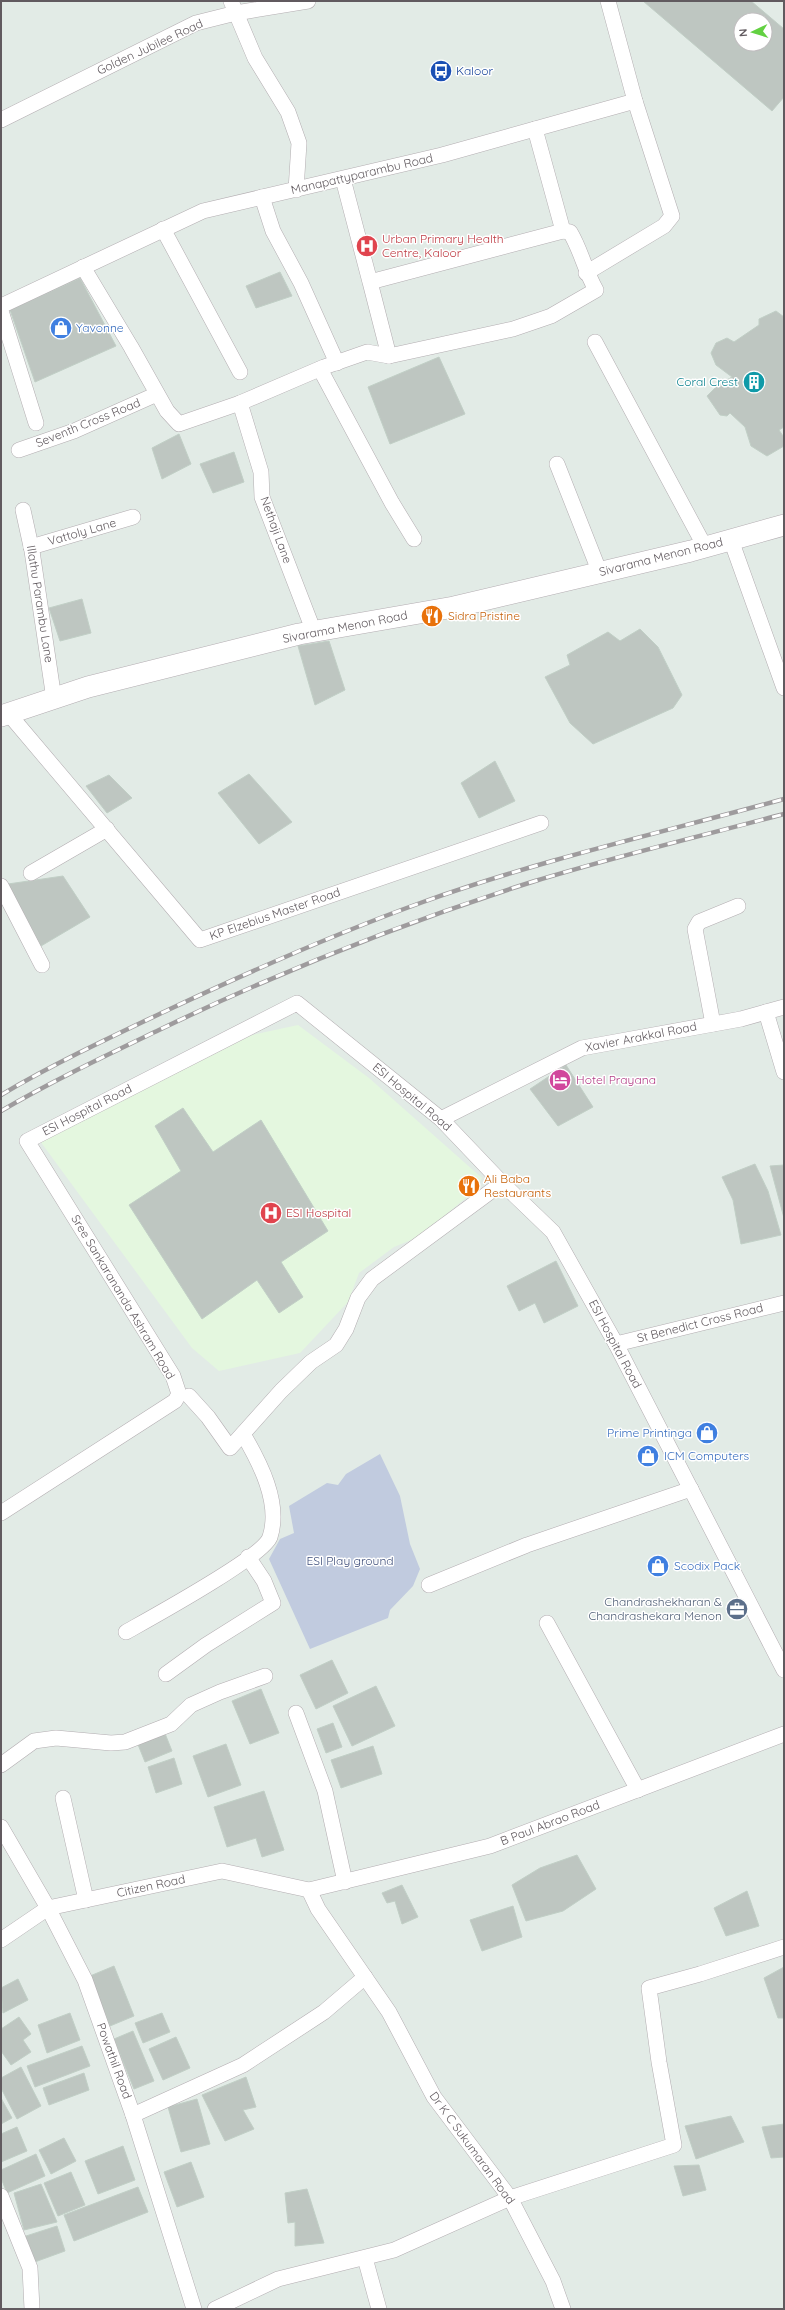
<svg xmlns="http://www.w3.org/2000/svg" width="785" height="2310" font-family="Quicksand,sans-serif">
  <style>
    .medical { fill: #e4f7df }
    .green { fill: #c1cbdf }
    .building { fill: #bec6c1; stroke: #c1cfc6; fill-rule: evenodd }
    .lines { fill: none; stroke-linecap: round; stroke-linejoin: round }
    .street-casing { stroke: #b3adb1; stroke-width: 16 }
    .secondary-casing { stroke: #b3acb1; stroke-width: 22 }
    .street { stroke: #fff; stroke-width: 15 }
    .secondary { stroke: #fff; stroke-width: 21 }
    .rail-casing { stroke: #9e9b9d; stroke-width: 4.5 }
    .rail { stroke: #fff; stroke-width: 3; stroke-dasharray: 9; stroke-linecap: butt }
    .labels { text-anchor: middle; stroke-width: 3; stroke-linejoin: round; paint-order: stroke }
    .street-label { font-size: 12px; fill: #615a5f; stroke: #fff }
    .transit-label { font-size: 12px; fill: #164399; stroke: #fff; text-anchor: start }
    .health-label { font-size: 12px; fill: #be3a42; stroke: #fff; text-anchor: start }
    .shop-label { font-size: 12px; fill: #366cbe; stroke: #fff; text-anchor: start }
    .culture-label { font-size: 12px; fill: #0d838f; stroke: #fff; text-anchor: end }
    .food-label { font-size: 12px; fill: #c56008; stroke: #fff; text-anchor: start }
    .hotel-label { font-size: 12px; fill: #b23c85; stroke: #fff; text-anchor: start }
    .park-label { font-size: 12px; fill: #3f4f7b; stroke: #fff }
    .service-label { font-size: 12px; fill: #4e5e75; stroke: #fff; text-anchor: end }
  </style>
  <rect width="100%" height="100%" fill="#e2ebe6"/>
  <!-- medical -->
  <path class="medical" d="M298,1025L369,1078L482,1178L475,1190L421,1236L394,1247L359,1273L348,1302L300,1353L219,1371L192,1348L40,1141L252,1035Z"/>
  <!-- green -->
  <path class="green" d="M380,1454L400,1496L410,1544L420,1569L413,1586L390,1610L388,1618L310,1649L269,1559L280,1539L294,1533L289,1506L327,1483L338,1485L346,1474Z"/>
  <!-- building -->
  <g class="building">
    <path d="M643,1H751L784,29V97L772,111ZM741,20H765V44H741Z"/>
    <path d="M280,272L292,296L256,308L246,286Z"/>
    <path d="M80,278L116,346L35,382L10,310Z"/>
    <path d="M776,311L784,317V427L779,430L783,436L784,446L767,456L751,446L745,427L730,413L727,416L720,415L707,396L717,386L732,377L716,365L711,353L716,343L727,338L734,342L759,325V319Z"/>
    <path d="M439,357L465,414L390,444L368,387Z"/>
    <path d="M179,434L191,464L162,479L152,448Z"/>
    <path d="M234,452L244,482L213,493L200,464Z"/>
    <path d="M82,599L91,633L60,641L49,608Z"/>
    <path d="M640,629L658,647L682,695L673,708L593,744L570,723L545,677L570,665L567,655L608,632L620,641Z"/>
    <path d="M329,641L345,690L315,705L298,646Z"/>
    <path d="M495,761L515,801L479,818L461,783Z"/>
    <path d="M249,774L292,822L259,844L218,793Z"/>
    <path d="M109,775L132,798L107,813L86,786Z"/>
    <path d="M63,876L90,917L41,946L8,884Z"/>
    <path d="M566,1065L593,1107L558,1126L530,1089Z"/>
    <path d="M183,1108L213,1152L261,1120L328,1231L281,1262L303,1297L279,1313L257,1280L202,1319L129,1205L181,1171L155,1126Z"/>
    <path d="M755,1164L768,1191L781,1235L741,1244L733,1200L722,1177Z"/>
    <path d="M784,1165V1218L770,1166Z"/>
    <path d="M556,1261L578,1306L544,1323L535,1303L519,1311L507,1286Z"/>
    <path d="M332,1660L348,1693L316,1709L300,1675Z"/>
    <path d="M376,1686L395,1726L352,1746L333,1706Z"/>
    <path d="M261,1689L279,1733L250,1744L232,1701Z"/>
    <path d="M333,1723L342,1747L326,1753L317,1729Z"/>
    <path d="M164,1731L172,1751L145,1762L137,1742Z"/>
    <path d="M226,1744L241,1785L208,1797L193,1756Z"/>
    <path d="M373,1746L382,1774L341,1788L331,1760Z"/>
    <path d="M174,1758L182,1784L156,1793L148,1767Z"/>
    <path d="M264,1791L284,1850L262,1857L256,1838L227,1847L214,1807Z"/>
    <path d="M577,1855L596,1889L563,1911L526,1921L512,1885L540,1868Z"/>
    <path d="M402,1885L418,1917L402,1924L395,1901L387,1903L382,1893Z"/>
    <path d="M747,1891L759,1926L726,1936L714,1908Z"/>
    <path d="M513,1906L522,1937L482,1951L470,1920Z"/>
    <path d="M114,1966L134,2016L110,2026L90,1976Z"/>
    <path d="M784,1967V2018H778L764,1978Z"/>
    <path d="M18,1979L28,2000L3,2013L1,1988Z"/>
    <path d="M70,2013L80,2040L47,2053L38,2025Z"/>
    <path d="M162,2013L170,2032L143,2043L135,2023Z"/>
    <path d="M19,2017L31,2034L23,2040L31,2052L11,2065L1,2051V2029Z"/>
    <path d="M133,2031L154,2081L134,2089L114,2039Z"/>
    <path d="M176,2037L190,2068L163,2080L149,2049Z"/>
    <path d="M82,2046L90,2066L35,2087L27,2066Z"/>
    <path d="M21,2067L41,2106L17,2119L1,2088V2078Z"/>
    <path d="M84,2073L89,2090L49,2105L43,2088Z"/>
    <path d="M246,2077L256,2107L243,2110L254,2129L225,2141L202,2095Z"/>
    <path d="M1,2098L12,2118L1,2124Z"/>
    <path d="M197,2099L210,2144L181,2152L168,2107Z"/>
    <path d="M731,2116L744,2142L696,2159L685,2126Z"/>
    <path d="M784,2124V2157L771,2158L762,2127Z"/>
    <path d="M17,2127L27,2151L1,2162V2134Z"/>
    <path d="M64,2138L76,2161L51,2174L39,2150Z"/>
    <path d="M123,2146L135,2180L98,2194L85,2161Z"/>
    <path d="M36,2154L45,2176L7,2193L1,2178V2170Z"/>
    <path d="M191,2162L204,2197L177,2207L164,2172Z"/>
    <path d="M699,2165L706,2190L683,2196L674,2166Z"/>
    <path d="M71,2172L85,2205L58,2216L44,2183Z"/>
    <path d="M41,2184L57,2222L24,2230L14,2193Z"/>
    <path d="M138,2187L148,2212L74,2241L64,2215Z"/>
    <path d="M307,2189L324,2243L295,2246V2222L288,2223L285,2193Z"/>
    <path d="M57,2226L65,2251L32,2263L23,2237Z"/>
  </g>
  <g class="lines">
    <!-- street casing -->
    <g class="street-casing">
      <g id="street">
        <path d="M231,1L255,58L288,112L299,143L296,190"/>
        <path d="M1,120L196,23L236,13L308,1"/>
        <path d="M535,129L563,231"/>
        <path d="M343,179L370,282L563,231L570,232C581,250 585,271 596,290L551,316L513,329L389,356L370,282"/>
        <path d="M262,197L273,231L301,283L337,363"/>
        <path d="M163,229L240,372"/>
        <path d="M83,267L131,347L167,411L179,424L240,403L324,367L367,352L389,356"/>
        <path d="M586,273L664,226L672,216L635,101"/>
        <path d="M1,306L203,211L442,155L635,101L608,1"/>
        <path d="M1,311L36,423"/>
        <path d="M595,342L705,547"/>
        <path d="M320,369L392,503L414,539"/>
        <path d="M240,403L261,472L262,497L314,632"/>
        <path d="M19,450L74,431L157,394"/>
        <path d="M557,464L600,573"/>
        <path d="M23,510L32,551L54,699"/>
        <path d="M731,540L784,688"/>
        <path d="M31,547L133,517"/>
        <path d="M8,713L200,940L541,823"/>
        <path d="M31,873L107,829"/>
        <path d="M1,886L42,965"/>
        <path d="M766,1012L784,1072"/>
        <path d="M713,1024L695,929L699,922L738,906"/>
        <path d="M441,1119L582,1048L741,1019L784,1007"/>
        <path d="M616,1344L784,1303"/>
        <path d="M189,1396L208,1417L230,1448L281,1391L311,1362L336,1345L346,1329L358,1298L372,1279L502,1183"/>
        <path d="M1,1513L175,1401L179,1394L173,1376L27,1141L297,1003L441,1119L502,1183L553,1232L616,1344L784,1670"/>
        <path d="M429,1585L527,1545L691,1489"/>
        <path d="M547,1623L638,1790"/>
        <path d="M126,1632C149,1619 264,1556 270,1537C281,1503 260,1463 243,1434"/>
        <path d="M166,1674L206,1645L273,1603L264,1581L248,1557"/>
        <path d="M296,1713L325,1791L345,1882"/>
        <path d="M1,1765L34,1741L56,1738L111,1743L125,1742L171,1724L191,1705L220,1692L265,1676"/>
        <path d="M63,1798L86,1900"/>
        <path d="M1,1827L48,1908L85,1980L133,2115L194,2309"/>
        <path d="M309,1890L318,1909L389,2012L434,2097L510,2198L553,2281L563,2309"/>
        <path d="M1,1940L48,1908L222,1871L309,1890L490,1846L784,1734"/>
        <path d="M133,2115L243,2065L324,2012L365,1977"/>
        <path d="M1,2196L30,2268L32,2309"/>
        <path d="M365,2258L379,2309"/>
        <path d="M215,2309L278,2279L394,2250L510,2198L674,2145L659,2062L649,1988L700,1974L784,1947"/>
      </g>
    </g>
    <!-- secondary casing -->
    <g class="secondary-casing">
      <path id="secondary" d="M1,716L88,687L299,634L454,607L691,551L784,525"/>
    </g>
    <!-- street -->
    <use href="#street" class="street"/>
    <!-- secondary -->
    <use href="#secondary" class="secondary"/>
    <!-- rail casing -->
    <g class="rail-casing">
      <g id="rail">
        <path d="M1,1095C55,1063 113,1036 170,1009C253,970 337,933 423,902C540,860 664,832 784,799"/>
        <path d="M1,1111C52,1081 105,1056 159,1030C281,971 405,922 535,881C617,856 701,836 784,814"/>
      </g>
    </g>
    <!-- rail -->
    <use href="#rail" class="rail"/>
  </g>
  <!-- icons -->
  <defs>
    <g id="bus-disc" transform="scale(1.15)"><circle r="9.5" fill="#1a4fb4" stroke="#fff"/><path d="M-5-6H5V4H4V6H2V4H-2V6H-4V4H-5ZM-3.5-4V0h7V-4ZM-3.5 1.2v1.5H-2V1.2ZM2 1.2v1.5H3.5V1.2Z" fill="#fff"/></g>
    <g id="hospital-disc" transform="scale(1.15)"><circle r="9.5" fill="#e0444e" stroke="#fff"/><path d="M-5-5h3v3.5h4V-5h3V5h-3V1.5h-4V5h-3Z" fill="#fff"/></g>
    <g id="shop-disc" transform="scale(1.15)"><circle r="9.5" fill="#3f7fe0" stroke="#fff"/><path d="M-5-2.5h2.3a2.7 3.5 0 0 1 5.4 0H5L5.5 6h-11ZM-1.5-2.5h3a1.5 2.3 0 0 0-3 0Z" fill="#fff"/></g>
    <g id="building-disc" transform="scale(1.15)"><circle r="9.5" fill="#0f9aa8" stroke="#fff"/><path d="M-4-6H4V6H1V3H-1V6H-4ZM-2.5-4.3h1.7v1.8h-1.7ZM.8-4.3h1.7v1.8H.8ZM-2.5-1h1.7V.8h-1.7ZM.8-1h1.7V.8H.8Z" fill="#fff"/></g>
    <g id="restaurant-disc" transform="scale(1.15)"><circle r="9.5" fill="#e8710a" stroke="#fff"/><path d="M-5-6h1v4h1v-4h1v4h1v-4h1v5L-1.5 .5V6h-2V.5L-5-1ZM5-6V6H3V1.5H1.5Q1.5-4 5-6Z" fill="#fff"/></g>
    <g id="hotel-disc" transform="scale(1.15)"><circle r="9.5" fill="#d1479c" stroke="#fff"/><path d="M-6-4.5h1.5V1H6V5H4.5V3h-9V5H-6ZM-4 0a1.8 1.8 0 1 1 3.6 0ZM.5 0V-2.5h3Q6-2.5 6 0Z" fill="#fff"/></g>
    <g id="office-disc" transform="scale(1.15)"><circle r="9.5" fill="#5c6f8a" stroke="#fff"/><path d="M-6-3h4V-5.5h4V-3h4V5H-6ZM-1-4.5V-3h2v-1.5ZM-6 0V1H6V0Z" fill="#fff"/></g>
  </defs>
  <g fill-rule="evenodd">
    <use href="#bus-disc" x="441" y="71"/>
    <use href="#hospital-disc" x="367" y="246"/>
    <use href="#shop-disc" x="61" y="328"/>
    <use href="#building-disc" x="754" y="382"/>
    <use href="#restaurant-disc" x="432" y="616"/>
    <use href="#hotel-disc" x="560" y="1080"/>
    <use href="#restaurant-disc" x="469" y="1186"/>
    <use href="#hospital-disc" x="271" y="1213"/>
    <use href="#shop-disc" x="707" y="1433"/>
    <use href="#shop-disc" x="648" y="1456"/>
    <use href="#shop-disc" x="658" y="1566"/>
    <use href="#office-disc" x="737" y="1609"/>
  </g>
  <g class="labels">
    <!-- street labels -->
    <g class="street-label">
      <text transform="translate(150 47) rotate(-25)" y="4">Golden Jubilee Road</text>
      <text transform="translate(362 174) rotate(-13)" y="4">Manapattyparambu Road</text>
      <text transform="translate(88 423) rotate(-22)" y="4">Seventh Cross Road</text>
      <text transform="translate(276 530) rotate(70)" y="4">Nethaji Lane</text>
      <text transform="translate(82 532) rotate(-16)" y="4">Vattoly Lane</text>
      <text transform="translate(661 557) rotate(-14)" y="4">Sivarama Menon Road</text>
      <text transform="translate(40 604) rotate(81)" y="4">Illathu Parambu Lane</text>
      <text transform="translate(345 627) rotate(-11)" y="4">Sivarama Menon Road</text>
      <text transform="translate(275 914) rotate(-19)" y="4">KP Elzebius Master Road</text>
      <text transform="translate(641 1037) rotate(-11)" y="4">Xavier Arakkal Road</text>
      <text transform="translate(412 1097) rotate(40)" y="4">ESI Hospital Road</text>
      <text transform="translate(87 1110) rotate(-27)" y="4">ESI Hospital Road</text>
      <text transform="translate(123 1297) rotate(59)" y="4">Sree Sankarananda Ashram Road</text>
      <text transform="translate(700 1323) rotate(-14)" y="4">St Benedict Cross Road</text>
      <text transform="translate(615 1344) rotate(62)" y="4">ESI Hospital Road</text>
      <text transform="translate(550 1823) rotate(-21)" y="4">B Paul Abrao Road</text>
      <text transform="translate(151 1886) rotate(-12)" y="4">Citizen Road</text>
      <text transform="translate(114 2061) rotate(70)" y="4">Powathil Road</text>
      <text transform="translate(472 2148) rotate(54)" y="4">Dr K C Sukumaran Road</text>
    </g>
    <!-- transit labels -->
    <g class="transit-label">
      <text x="456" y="75">Kaloor</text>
    </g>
    <!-- health labels -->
    <g class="health-label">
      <text x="382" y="243">Urban Primary Health<tspan x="382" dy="14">Centre, Kaloor</tspan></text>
      <text x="286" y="1217">ESI Hospital</text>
    </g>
    <!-- shop labels -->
    <g class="shop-label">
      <text x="76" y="332">Yavonne</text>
      <text x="692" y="1437" text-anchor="end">Prime Printinga</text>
      <text x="664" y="1460">ICM Computers</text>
      <text x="674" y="1570">Scodix Pack</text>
    </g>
    <!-- culture labels -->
    <g class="culture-label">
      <text x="738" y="386">Coral Crest</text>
    </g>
    <!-- food labels -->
    <g class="food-label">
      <text x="448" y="620">Sidra Pristine</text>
      <text x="484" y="1183">Ali Baba<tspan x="484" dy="14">Restaurants</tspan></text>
    </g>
    <!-- hotel labels -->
    <g class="hotel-label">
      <text x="576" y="1084">Hotel Prayana</text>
    </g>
    <!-- park labels -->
    <g class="park-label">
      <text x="350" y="1565">ESI Play ground</text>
    </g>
    <!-- service labels -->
    <g class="service-label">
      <text x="722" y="1606">Chandrashekharan &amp;<tspan x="722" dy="14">Chandrashekara Menon</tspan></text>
    </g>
  </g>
  <!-- border -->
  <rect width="785" height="2310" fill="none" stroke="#615a5f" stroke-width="4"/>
  <!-- north arrow -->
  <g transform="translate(753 32) rotate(266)"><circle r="19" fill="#ffffff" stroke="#c0bdbf"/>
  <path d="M0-3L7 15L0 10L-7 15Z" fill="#63d142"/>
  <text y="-6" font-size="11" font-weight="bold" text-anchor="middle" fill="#615a5f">N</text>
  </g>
</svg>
